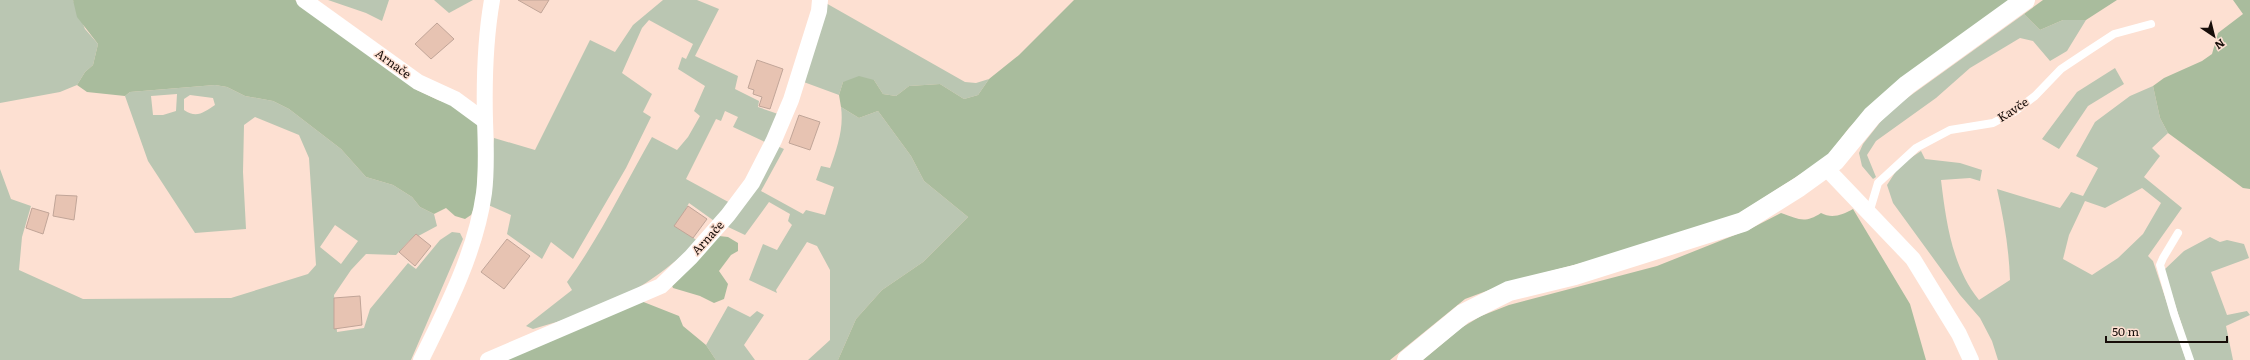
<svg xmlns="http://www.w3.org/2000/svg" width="2250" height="360" font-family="Literata,serif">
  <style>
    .green { fill: #bac6b2; fill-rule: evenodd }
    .forest { fill: #a9bc9d }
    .building { fill: #e7c3b2; stroke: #c1a598 }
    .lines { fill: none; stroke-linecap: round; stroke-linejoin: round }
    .service { stroke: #fff; stroke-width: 8 }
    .minor { stroke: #fff; stroke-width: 16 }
    .tertiary { stroke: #fff; stroke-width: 20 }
    .labels { text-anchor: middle; stroke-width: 3; stroke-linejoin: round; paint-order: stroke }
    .street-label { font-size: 12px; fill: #170d09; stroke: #fde0d2 }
  </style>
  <rect width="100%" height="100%" fill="#fde0d2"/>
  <!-- green -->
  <g class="green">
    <path d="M0,0H73L85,29L98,44L93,65L85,72L77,85L60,92L0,103Z"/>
    <path d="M328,0H389L382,21L366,13Z"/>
    <path d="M434,0H473L449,13Z"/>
    <path d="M663,0H697L719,9L695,56L738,76L735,89L759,101L758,107L778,114L767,143L733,127L738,117L725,111L721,121L716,119L686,179L732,204L717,223L689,203L677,226L699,242C678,259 657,277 633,291C603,309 566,319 533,329L526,326L572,290L567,282C600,237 624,186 652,137L677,150L688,137L700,116L694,111L705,86L678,69L682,57L686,59L693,44L649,20L642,28L622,73L652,94L643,112L651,117L626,168L573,259L551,242L542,259L507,234L511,215L486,204L494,138L535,150L590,40L615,52L633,25Z"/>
    <path d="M824,2L965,82L976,83L989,79L978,95L964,99L940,84L909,86L896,96L883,94L874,80L843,82L839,95L801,81Z"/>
    <path d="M2024,14L2040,30L2063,20H2086L2067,51L2050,61L2033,41L2020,38L1970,68L1936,98L1876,141L1867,155L1876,177L1873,179L1862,166L1859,153L1863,144L1889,111Z"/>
    <path d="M2115,68L2124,84L2088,106L2059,149L2042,139L2077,92Z"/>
    <path d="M215,85L227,87L245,96L273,101L289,109L341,149L366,177L393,185L412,197L420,207L434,214L437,226L409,241L396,255L366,254L351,270L334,295L337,332L364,328L370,309L408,263L416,269L440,240L452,232L460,233L463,239L411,360H0V169L11,199L31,206L22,237L19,270L83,299L231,298L308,274L316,265L309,158L299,135L255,117L244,125L243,172L246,229L195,233L148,161L125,96L130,92ZM177,94L176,111L163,115H153L151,96ZM190,95L213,98L215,105C204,112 197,119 184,110V99ZM335,225L358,241L341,264L320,247Z"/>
    <path d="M2153,86L2160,118L2168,133L2152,148L2160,156L2144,177L2182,208L2148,256L2153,261L2186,360H1998L1992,341L1980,318L1960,295L1893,203L1887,185L1900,165L1921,151L1925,159L1960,163L1982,170L1980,181L1970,178L1941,180C1946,221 1952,267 1979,300L2010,280C2009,249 2004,220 1997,189L2060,208L2071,192L2083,196L2098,168L2076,156L2095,122L2130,96ZM2142,188L2161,203L2143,234L2118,258L2092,275L2063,259L2069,235L2085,201L2105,208Z"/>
    <path d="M841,107L859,118L878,111L911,156L924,181L968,217L923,262L882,290L856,319L838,360H808L830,340V270L817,246L807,242L776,290L777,293L749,280L763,244L777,250L792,225L788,221L790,214L769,202L745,235L726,226L777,146L784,149L761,191L803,214L806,210L825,215L834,187L816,180L821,166L830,168C837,148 844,129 841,107Z"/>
    <path d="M2210,237L2220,242L2227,240L2244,244L2249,258L2211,272L2227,315L2247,311L2250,315L2226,326L2233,360H2193L2164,270L2184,251Z"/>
    <path d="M728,306L750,317L757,311L764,315L744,345L755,360H716L706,345Z"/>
  </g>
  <!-- forest -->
  <g class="forest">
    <path d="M73,0H295L324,23L404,77L417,90L438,100L456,106L481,121L476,204L471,215L465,219L455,216L446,208L434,214L420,207L412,197L393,185L366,177L341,149L289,109L273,101L245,96L227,87L215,85L130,92L125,96L87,92L77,85L85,72L93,65L98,44L77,17Z"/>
    <path d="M1074,0H2012L1865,112L1849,128L1826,158L1738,214L1597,259L1516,280L1465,299L1390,360H838L856,319L882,290L923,262L968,217L924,181L911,156L878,111L859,118L841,107L839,95L843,82L859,76L874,80L883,94L896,96L909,86L940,84L964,99L978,95L989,79L1019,55Z"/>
    <path d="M2043,0H2117L2086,20H2063L2040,30L2024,14Z"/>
    <path d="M2233,0H2250V189L2243,188L2168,133L2160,118L2153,86L2164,78L2202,61L2212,54L2218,33L2243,14Z"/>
    <path d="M1853,209L1910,304L1926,360H1423L1461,328L1481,316L1509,305L1657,266L1750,229L1781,213C1799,219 1804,224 1821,213C1832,219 1842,215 1853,209Z"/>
    <path d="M719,236L728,237L738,243V251L731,255L719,271L728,284L724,299L714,303L700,296L673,288L670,281Z"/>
    <path d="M641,301L679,316L683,326L706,345L716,360H500Z"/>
  </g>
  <!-- building -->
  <g class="building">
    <path d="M518,0H549L541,13Z"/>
    <path d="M437,23L454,39L431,59L415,44Z"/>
    <path d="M757,60L783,69L770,109L759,106L762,97L753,94L754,90L748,88Z"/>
    <path d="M799,115L820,122L810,150L789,143Z"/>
    <path d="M56,195L77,196L74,220L53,216Z"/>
    <path d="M688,206L707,219L693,238L674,226Z"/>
    <path d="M32,208L49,213L43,234L26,228Z"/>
    <path d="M416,234L431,246L415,266L399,252Z"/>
    <path d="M507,239L530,256L504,289L481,272Z"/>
    <path d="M360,296L362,325L334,329V298Z"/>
  </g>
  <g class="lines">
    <!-- service -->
    <g class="service">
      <path d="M1869,213L1878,183L1916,148L1950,130L1993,123L2014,112L2035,96L2061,69L2088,51L2114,34L2151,24"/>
      <path d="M2178,233L2163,258L2160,265L2174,314L2190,360"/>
    </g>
    <!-- minor -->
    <g class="minor">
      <path d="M304,0L418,82L455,99L485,121"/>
      <path d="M1826,168L1913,259L1959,334L1971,360"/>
      <path d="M421,360C447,308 476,251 484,193C487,169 486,145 485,121C484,81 485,40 492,0"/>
      <path d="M488,360L661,286L691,257L728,215L752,183L774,140L791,100L819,11L820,0"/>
    </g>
    <!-- tertiary -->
    <path class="tertiary" d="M1407,360L1463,314L1509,291L1575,275L1743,222L1799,187L1835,161L1872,116L1907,85L2025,0"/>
  </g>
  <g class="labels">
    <!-- street labels -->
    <g class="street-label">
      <text transform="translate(393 64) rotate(36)" y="4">Arnače</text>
      <text transform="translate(2013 110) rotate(-33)" y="4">Kavče</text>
      <text transform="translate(708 238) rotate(-48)" y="4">Arnače</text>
    </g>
  </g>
  <!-- north arrow -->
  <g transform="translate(2214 36) rotate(145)" stroke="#fde0d2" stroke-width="3" paint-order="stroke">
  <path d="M0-3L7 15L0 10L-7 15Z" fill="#170d09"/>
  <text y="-6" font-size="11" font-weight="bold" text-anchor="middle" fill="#170d09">N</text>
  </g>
  <!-- scale -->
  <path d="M2106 336v6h121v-6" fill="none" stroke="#170d09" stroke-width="2"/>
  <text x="2112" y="336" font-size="12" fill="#170d09" stroke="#fde0d2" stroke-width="3" paint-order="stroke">50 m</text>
</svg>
